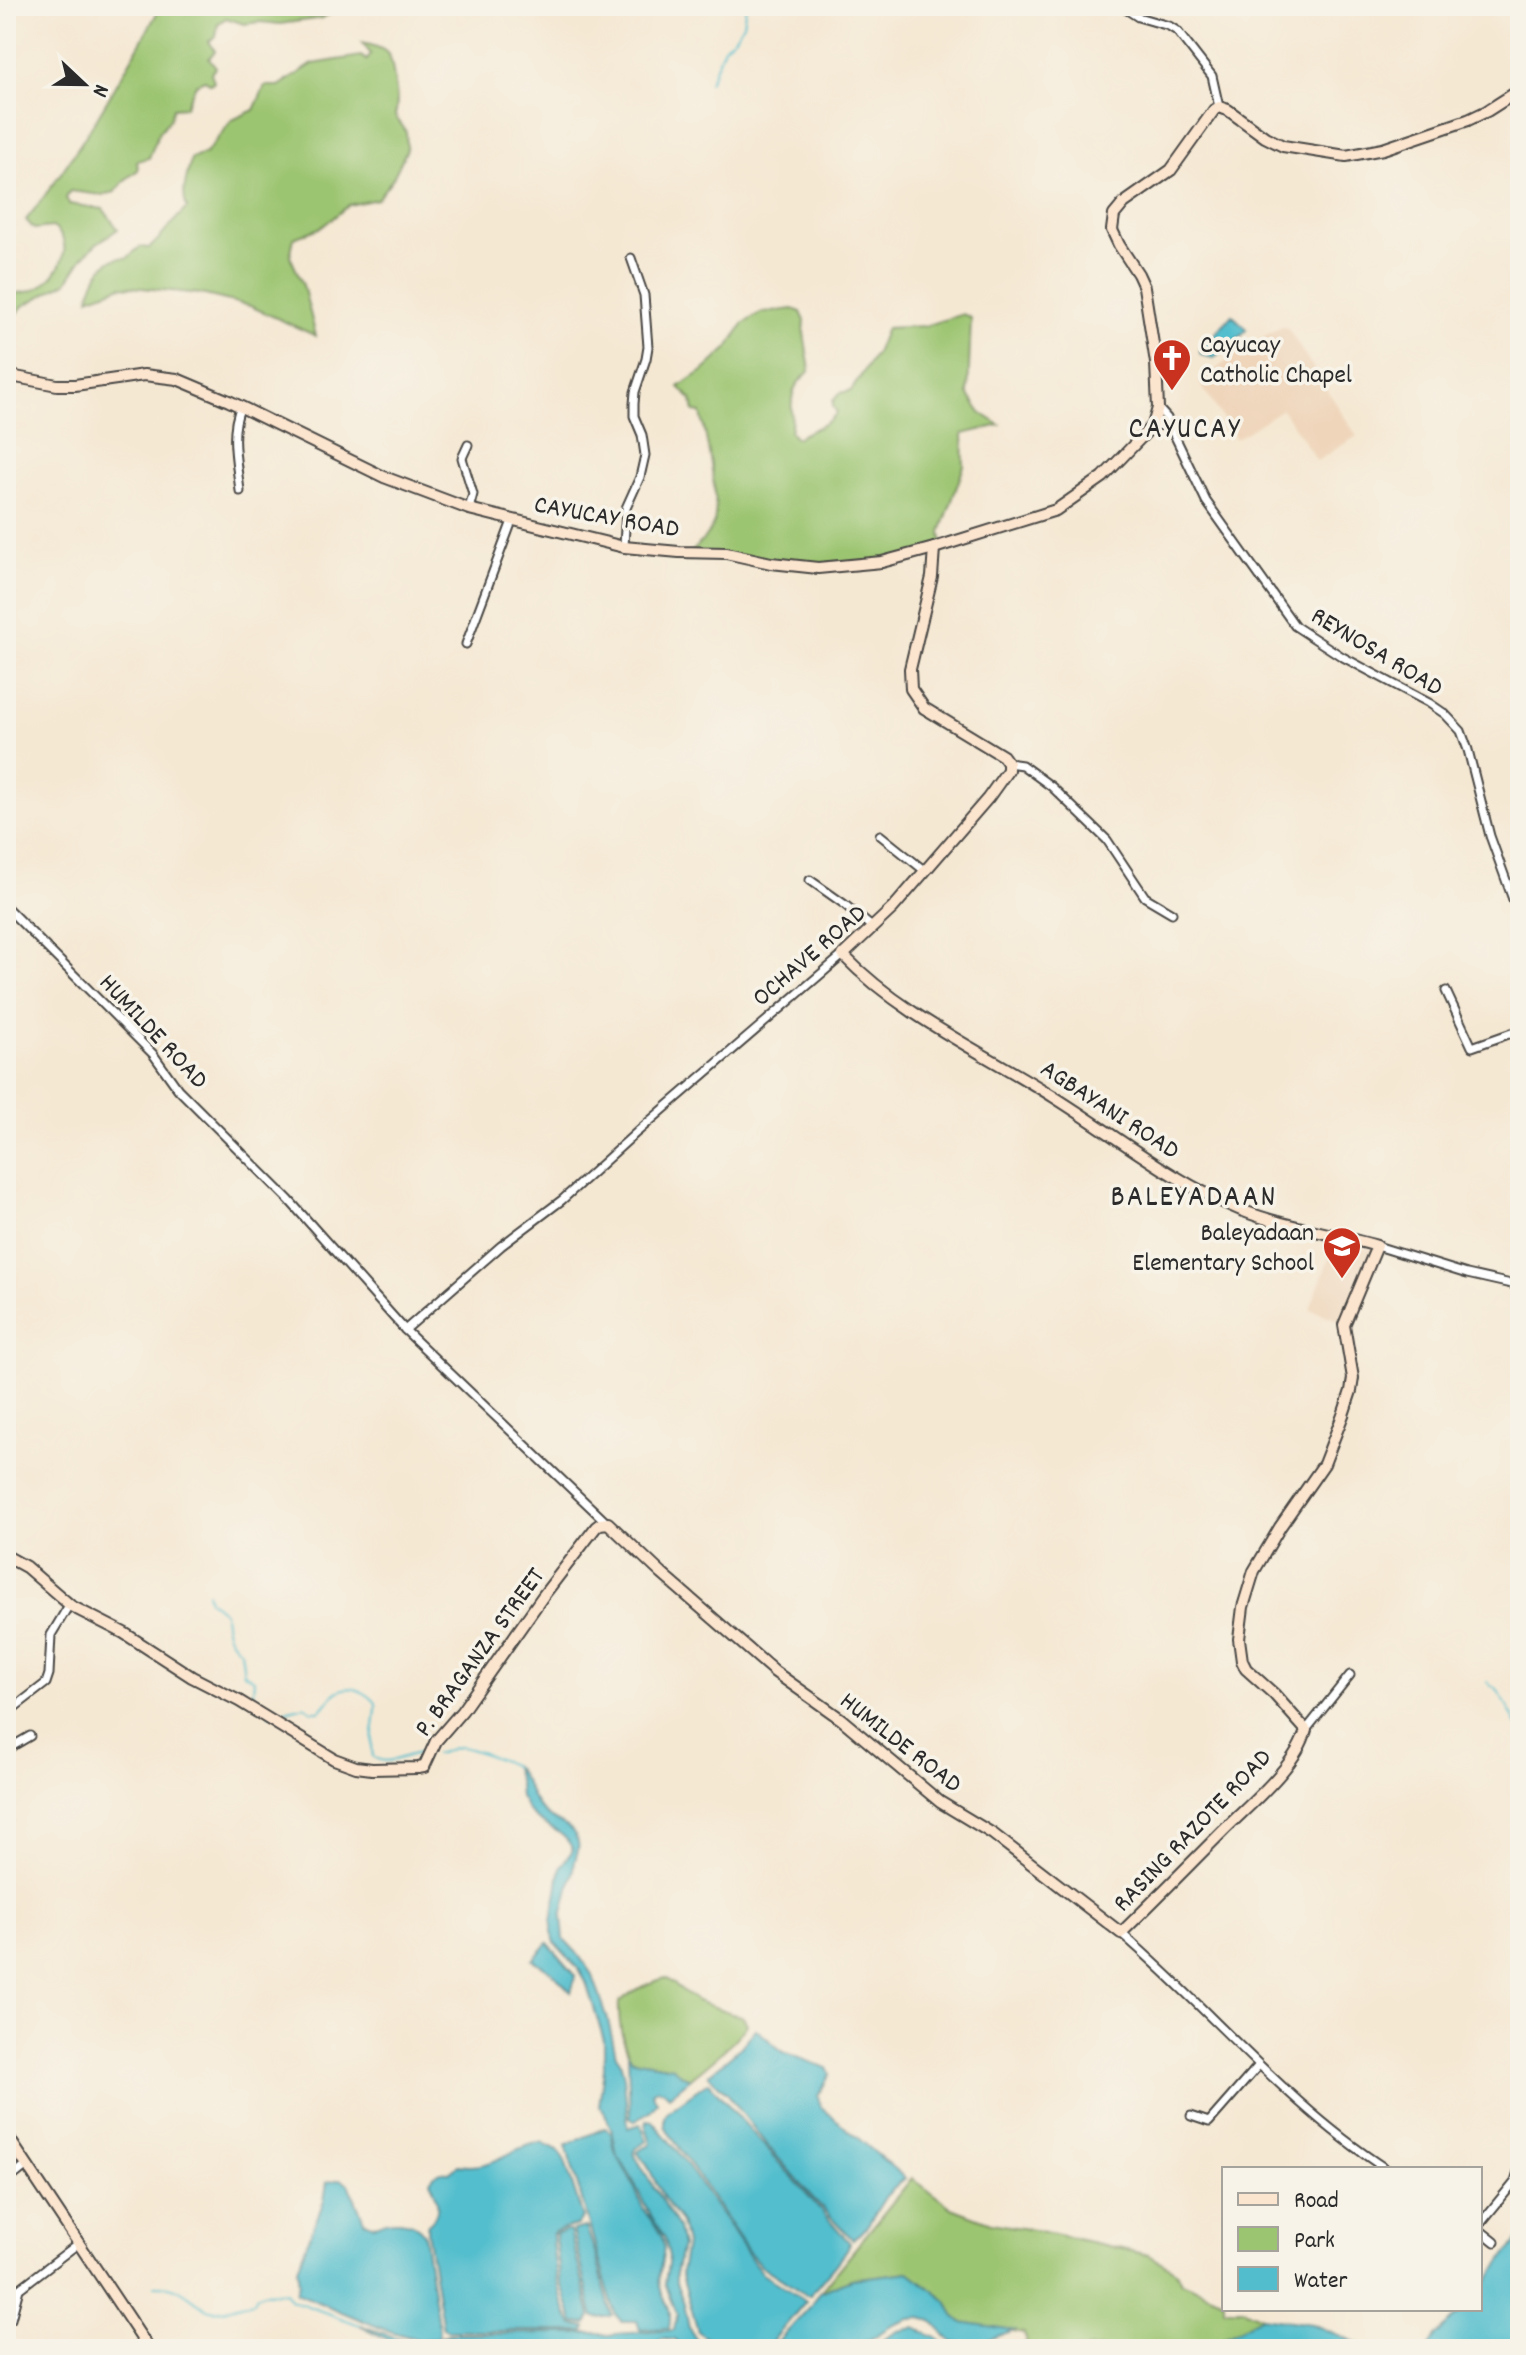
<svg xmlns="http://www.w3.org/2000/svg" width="1526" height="2355" font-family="Dekko,sans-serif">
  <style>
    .built { fill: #efd6bb }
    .green { fill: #9cc571; stroke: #64784e; stroke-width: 2 }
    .water { fill: #52becd; stroke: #3e747c; stroke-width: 2 }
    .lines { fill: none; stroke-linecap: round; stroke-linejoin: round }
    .stream { stroke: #52becd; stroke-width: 2 }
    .street-casing { stroke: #494744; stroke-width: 11 }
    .secondary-casing { stroke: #494744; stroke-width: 14 }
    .street { stroke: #fff; stroke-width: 7 }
    .secondary { stroke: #fce5cf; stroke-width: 10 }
    .labels { text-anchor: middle; stroke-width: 7; stroke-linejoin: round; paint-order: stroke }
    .poi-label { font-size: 26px; fill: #2b2b2b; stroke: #f7f3e8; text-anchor: start }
    .street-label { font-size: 26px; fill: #2b2b2b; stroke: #f7f3e8 }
    .quarter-label { font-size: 30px; letter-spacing: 2px; fill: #2b2b2b; stroke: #f7f3e8 }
  </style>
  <rect width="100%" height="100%" fill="#f7f3e8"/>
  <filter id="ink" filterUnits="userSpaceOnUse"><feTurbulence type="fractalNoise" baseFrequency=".0125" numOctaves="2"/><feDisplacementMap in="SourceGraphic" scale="16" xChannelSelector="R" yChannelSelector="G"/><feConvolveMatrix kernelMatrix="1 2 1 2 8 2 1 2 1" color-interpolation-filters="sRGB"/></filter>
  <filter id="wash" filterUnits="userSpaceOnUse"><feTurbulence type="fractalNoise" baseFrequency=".006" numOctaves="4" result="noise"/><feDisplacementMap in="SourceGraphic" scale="32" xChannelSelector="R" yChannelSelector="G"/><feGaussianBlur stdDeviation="1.8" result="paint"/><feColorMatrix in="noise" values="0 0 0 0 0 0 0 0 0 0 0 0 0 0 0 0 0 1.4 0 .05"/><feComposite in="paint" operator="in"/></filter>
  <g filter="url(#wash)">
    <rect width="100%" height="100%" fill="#f5e8d3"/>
    <!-- built -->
    <g class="built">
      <path d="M1282,326L1288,329L1357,436L1317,461L1282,409L1236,439L1199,382L1247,346Z"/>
      <path d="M1336,1240L1376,1250L1343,1322L1310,1309Z"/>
    </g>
    <!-- green -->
    <g class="green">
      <path d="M161,6H358L338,10L322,18L280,24L260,22L244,24L226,18L218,24L216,36L209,41L215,51L209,58L216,67L211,73L214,81L211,84L205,80L196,84L185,107L173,108L170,119L159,132L149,158L137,161L138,170L125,180L115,192L102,195L70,191L66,198L69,204L103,209L118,229L96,244L83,257L67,282L23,306L17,314L10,313L6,317L7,294C19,293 30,293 40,287C60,274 76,244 53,227L34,229L26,220C79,154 120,80 161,6Z"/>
      <path d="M362,43C394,49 390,56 395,84C397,96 398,104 395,116L406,131L407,149L393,178L377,199L349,205L322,227L294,238L290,256L303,285L316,336L250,306L201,294L122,286L89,298C94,279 103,255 127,258L140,247L149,248C164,236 173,220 187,208C180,191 188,176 191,159L206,153L232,120L254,110L265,86H279L313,64L361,56L367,60L371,54Z"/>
      <path d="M793,309L801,312L805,321L804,333L810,370C807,375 800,379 797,385C788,398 794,417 790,431L796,438C811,429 828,426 837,412L833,407V401L840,393L851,391L877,351L886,328L925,326L963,314L971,318L968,394L981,413L1000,425L963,434L964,466L941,532L943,547L860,568L690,554C699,544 713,531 715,518C718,495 706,436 701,413L694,412L692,400L679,387L703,371L728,348L743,324L761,313Z"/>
      <path d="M666,1978L697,2001L743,2017L747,2024C731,2046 711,2062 691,2078L680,2074L672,2067L632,2060C622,2044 618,2021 619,2002C632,1991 650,1981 666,1978Z"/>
      <path d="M912,2178L952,2208L991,2223L1040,2231L1149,2255L1176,2271L1181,2282L1224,2300V2309H1244L1262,2317L1205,2349H1013L1026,2342L1024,2333L961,2322L954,2316L946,2301L909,2272L851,2279L820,2292Z"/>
    </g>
    <!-- water -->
    <g class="water">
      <path d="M1232,315L1247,329L1244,333L1214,358L1201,355L1200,351Z"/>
      <path d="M513,1765C529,1781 527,1796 543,1812C554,1823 571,1823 577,1839C582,1850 573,1858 574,1869L562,1916L564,1939L577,1953L593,1976L607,2016L616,2055L620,2061L624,2076L628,2128L641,2124L647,2141L635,2149L634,2154L678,2228L682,2246L676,2269V2283L684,2303L689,2328L698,2342L717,2349H684L675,2340L662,2339L654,2345H592L515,2349H406L360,2325L418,2345L421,2348L429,2349L440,2344L442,2336L449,2334L566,2333H600L611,2336L616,2334L674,2330L677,2314L665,2283L669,2257L665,2238L651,2218L630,2174L617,2156L613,2133L604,2111L599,2106L604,2069V2040L586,1982L578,1968L555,1943L552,1932V1921L561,1866L573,1850C564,1829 545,1828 531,1814C525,1809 525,1802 520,1797L519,1783Z"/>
      <path d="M548,1943L576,1976L571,1992L551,1971L533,1960Z"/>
      <path d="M756,2029L783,2052L827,2068L830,2074L818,2096L820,2106L905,2178L886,2196L867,2226L853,2240L813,2198L765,2143L727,2093L708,2075L741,2047Z"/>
      <path d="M628,2054L632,2060L673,2067L680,2074L691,2078L669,2096L663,2090L656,2089L652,2092L657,2102L650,2111L634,2121L630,2117Z"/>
      <path d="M708,2082L850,2243L837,2263L810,2295H806L760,2265L748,2251L665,2126V2116L668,2111Z"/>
      <path d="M647,2120L652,2121L677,2150L755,2264L764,2275L806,2301L770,2344L761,2346L714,2343L698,2332L681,2272L686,2244L681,2223L663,2198L647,2164L637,2152L651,2143L646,2127Z"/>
      <path d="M605,2128L612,2133C613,2155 620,2160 630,2178C636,2189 639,2201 645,2212C651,2221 658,2228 662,2238C668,2252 656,2270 660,2287C665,2305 673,2307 669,2328L640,2330L637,2321H621L615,2314L566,2145Z"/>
      <path d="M541,2142L558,2150L565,2161L583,2218L577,2225L554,2232L552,2235C553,2257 560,2308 573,2325L586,2327L585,2331H449L443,2328L427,2231C428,2219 426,2228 433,2219C442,2207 436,2192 430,2181C435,2173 439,2171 449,2172L458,2165C495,2171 507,2148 541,2142Z"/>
      <path d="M341,2179L349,2184L364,2221L374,2225C390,2220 414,2217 424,2234L439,2331L437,2339L420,2340L383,2329L296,2293L299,2283L297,2268L324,2201L327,2182Z"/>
      <path d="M586,2227L596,2255L612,2316L599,2318L594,2317L592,2310L573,2230Z"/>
      <path d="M566,2231H570L591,2316L587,2324L574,2323L561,2282L555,2237V2234Z"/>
      <path d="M1520,2237V2349H1428L1435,2336L1464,2309H1480V2290Z"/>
      <path d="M909,2272L947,2301L954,2316L961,2322L1014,2330L971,2346L952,2342L932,2321L921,2318L909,2319L893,2325L854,2349H775V2345L809,2308L820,2292L852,2279Z"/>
      <path d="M1262,2317L1312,2324L1371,2349H1205Z"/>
      <path d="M914,2328L937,2337L948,2349H930L914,2343L903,2342L891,2349H868L898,2331Z"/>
    </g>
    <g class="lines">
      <!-- stream -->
      <g class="stream">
        <path d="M709,83L724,47L735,37L743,24L746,6"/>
        <path d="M207,1592L209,1600L224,1612C225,1632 227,1638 241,1651L244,1673L254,1679L253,1693L256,1706"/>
        <path d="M1487,1682L1498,1690L1520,1730"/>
        <path d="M269,1715L305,1706L312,1711H320C327,1705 331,1695 339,1691C351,1683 369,1694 376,1703C377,1723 369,1736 373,1757C391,1768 406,1752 424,1753"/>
        <path d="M435,1754C443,1753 451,1747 460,1747C467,1747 509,1762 514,1767"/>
        <path d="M155,2285C178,2284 183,2293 200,2304C204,2306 207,2309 211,2310C224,2313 241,2303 254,2302L256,2296L263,2293L285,2292L291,2300L360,2325"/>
      </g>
    </g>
  </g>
  <g filter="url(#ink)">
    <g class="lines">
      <!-- street casing -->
      <g class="street-casing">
        <g id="street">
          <path d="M1121,6L1138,17L1169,26L1177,31L1212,76L1219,107"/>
          <path d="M1158,408L1167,418L1170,426"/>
          <path d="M1153,425L1170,426L1206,501L1295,626L1341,656L1429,703L1445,714L1461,731L1468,750L1490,836L1515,905L1520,945"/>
          <path d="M468,445L462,458L473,494L469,509"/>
          <path d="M240,491C237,463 229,433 241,406"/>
          <path d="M624,547L626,508L640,477L645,455L642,435L634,416V404L635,392L646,359L648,347L644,295L631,258"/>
          <path d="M466,644L512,521"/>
          <path d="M1008,763L1022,765L1052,787L1107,840L1145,897L1172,913"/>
          <path d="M880,835L925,871"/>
          <path d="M810,880L844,904L873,928"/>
          <path d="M6,907L153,1054L178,1089L289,1200L405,1330L606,1522"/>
          <path d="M1446,991L1472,1047L1520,1030"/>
          <path d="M1377,1246L1467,1274L1520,1286"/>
          <path d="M405,1330L501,1246L562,1200L637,1132L843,955"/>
          <path d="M6,1714L46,1683L49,1674L51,1635L69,1605"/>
          <path d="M1306,1730L1350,1675"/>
          <path d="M6,1750L30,1736"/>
          <path d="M1121,1933C1211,2010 1286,2104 1386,2169"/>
          <path d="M1191,2116L1209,2122L1259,2065"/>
          <path d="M6,2182L27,2165"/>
          <path d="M1480,2224L1515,2181L1519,2168L1520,2146"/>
          <path d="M1480,2230L1495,2242"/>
          <path d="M11,2319L19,2289L79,2243"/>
        </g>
      </g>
      <!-- secondary casing -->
      <g class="secondary-casing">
        <g id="secondary">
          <path d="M6,375L57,385H75L144,375L177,379L229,401L384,477L469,509L624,547L679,552L726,553L771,563L818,568L882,562L934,548L1056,510L1103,477L1153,425L1158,408L1156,363L1144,287L1138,274L1119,245L1112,230L1114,215L1124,203L1171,170L1214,110L1219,107L1228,110L1265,137L1283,146L1346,156L1383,149L1468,120L1487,111L1520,90"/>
          <path d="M6,1556L26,1567L71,1606L124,1633L192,1677L239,1701L334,1759L356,1767L372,1769L418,1768L424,1767L436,1741L462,1711L543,1596L596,1527L600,1524L608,1523L662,1574L775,1672L841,1719L940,1802L993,1834L1121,1933C1156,1899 1189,1865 1223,1831C1250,1804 1296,1767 1306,1730L1274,1694L1246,1669L1242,1661L1239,1639L1243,1607L1254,1571L1280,1527L1324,1464L1343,1415L1351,1391L1353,1378L1344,1325L1377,1246C1332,1233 1284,1227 1241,1210C1174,1183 1115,1135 1054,1097C983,1052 902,1016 843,955L893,908L988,798L1008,770V763L1003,756L924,708L911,689L910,669L932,577L934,548"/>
          <path d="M6,2134L149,2349"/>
        </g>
      </g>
      <!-- street -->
      <use href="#street" class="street"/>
      <!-- secondary -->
      <use href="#secondary" class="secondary"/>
    </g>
  </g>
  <!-- icons -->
  <defs>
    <g id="church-pin" transform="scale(2)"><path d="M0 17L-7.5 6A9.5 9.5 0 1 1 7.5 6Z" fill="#c8321e" stroke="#f7f3e8"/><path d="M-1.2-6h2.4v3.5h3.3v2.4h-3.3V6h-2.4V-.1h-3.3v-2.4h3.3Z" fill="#fff"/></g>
    <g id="school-pin" transform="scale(2)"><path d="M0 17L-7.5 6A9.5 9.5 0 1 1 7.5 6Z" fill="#c8321e" stroke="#f7f3e8"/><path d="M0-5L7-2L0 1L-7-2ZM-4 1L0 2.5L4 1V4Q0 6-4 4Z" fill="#fff"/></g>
  </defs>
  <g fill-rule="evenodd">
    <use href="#church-pin" x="1172" y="358"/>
    <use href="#school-pin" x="1342" y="1246"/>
  </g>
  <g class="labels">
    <!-- poi labels -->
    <g class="poi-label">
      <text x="1200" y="352">Cayucay<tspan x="1200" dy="30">Catholic Chapel</tspan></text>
      <text x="1314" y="1240" text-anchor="end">Baleyadaan<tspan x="1314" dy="30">Elementary School</tspan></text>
    </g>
    <!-- street labels -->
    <g class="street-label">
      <text transform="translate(607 515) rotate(10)" y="9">CAYUCAY ROAD</text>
      <text transform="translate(1378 650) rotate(31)" y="9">REYNOSA ROAD</text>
      <text transform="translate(808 954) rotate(-41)" y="9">OCHAVE ROAD</text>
      <text transform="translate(155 1030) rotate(47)" y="9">HUMILDE ROAD</text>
      <text transform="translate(1111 1108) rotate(33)" y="9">AGBAYANI ROAD</text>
      <text transform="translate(478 1651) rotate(-54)" y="9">P. BRAGANZA STREET</text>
      <text transform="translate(902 1741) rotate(38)" y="9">HUMILDE ROAD</text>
      <text transform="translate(1191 1829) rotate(-46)" y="9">RASING RAZOTE ROAD</text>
    </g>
    <!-- quarter labels -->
    <g class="quarter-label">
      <text x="1185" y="437">CAYUCAY</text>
      <text x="1194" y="1205">BALEYADAAN</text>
    </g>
  </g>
  <!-- margin -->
  <rect width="1526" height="2355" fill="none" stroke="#f7f3e8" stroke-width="32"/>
  <!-- legend -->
  <rect x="1222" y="2167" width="260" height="144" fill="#f7f3e8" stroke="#a5a39c" stroke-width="2"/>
  <rect x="1238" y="2193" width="40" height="12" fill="#fce5cf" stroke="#a5a39c" stroke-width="2"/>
  <text x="1294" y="2207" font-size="24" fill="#2b2b2b">Road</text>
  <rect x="1238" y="2227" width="40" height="24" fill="#9cc571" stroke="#a5a39c" stroke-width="2"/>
  <text x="1294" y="2247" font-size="24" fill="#2b2b2b">Park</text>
  <rect x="1238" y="2267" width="40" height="24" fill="#52becd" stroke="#a5a39c" stroke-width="2"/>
  <text x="1294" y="2287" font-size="24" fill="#2b2b2b">Water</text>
  <!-- north arrow -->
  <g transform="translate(84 84) rotate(112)" stroke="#f7f3e8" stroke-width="6" paint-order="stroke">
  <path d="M0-6L14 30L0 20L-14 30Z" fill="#2b2b2b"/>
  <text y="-12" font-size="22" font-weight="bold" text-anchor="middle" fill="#2b2b2b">N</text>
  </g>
</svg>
